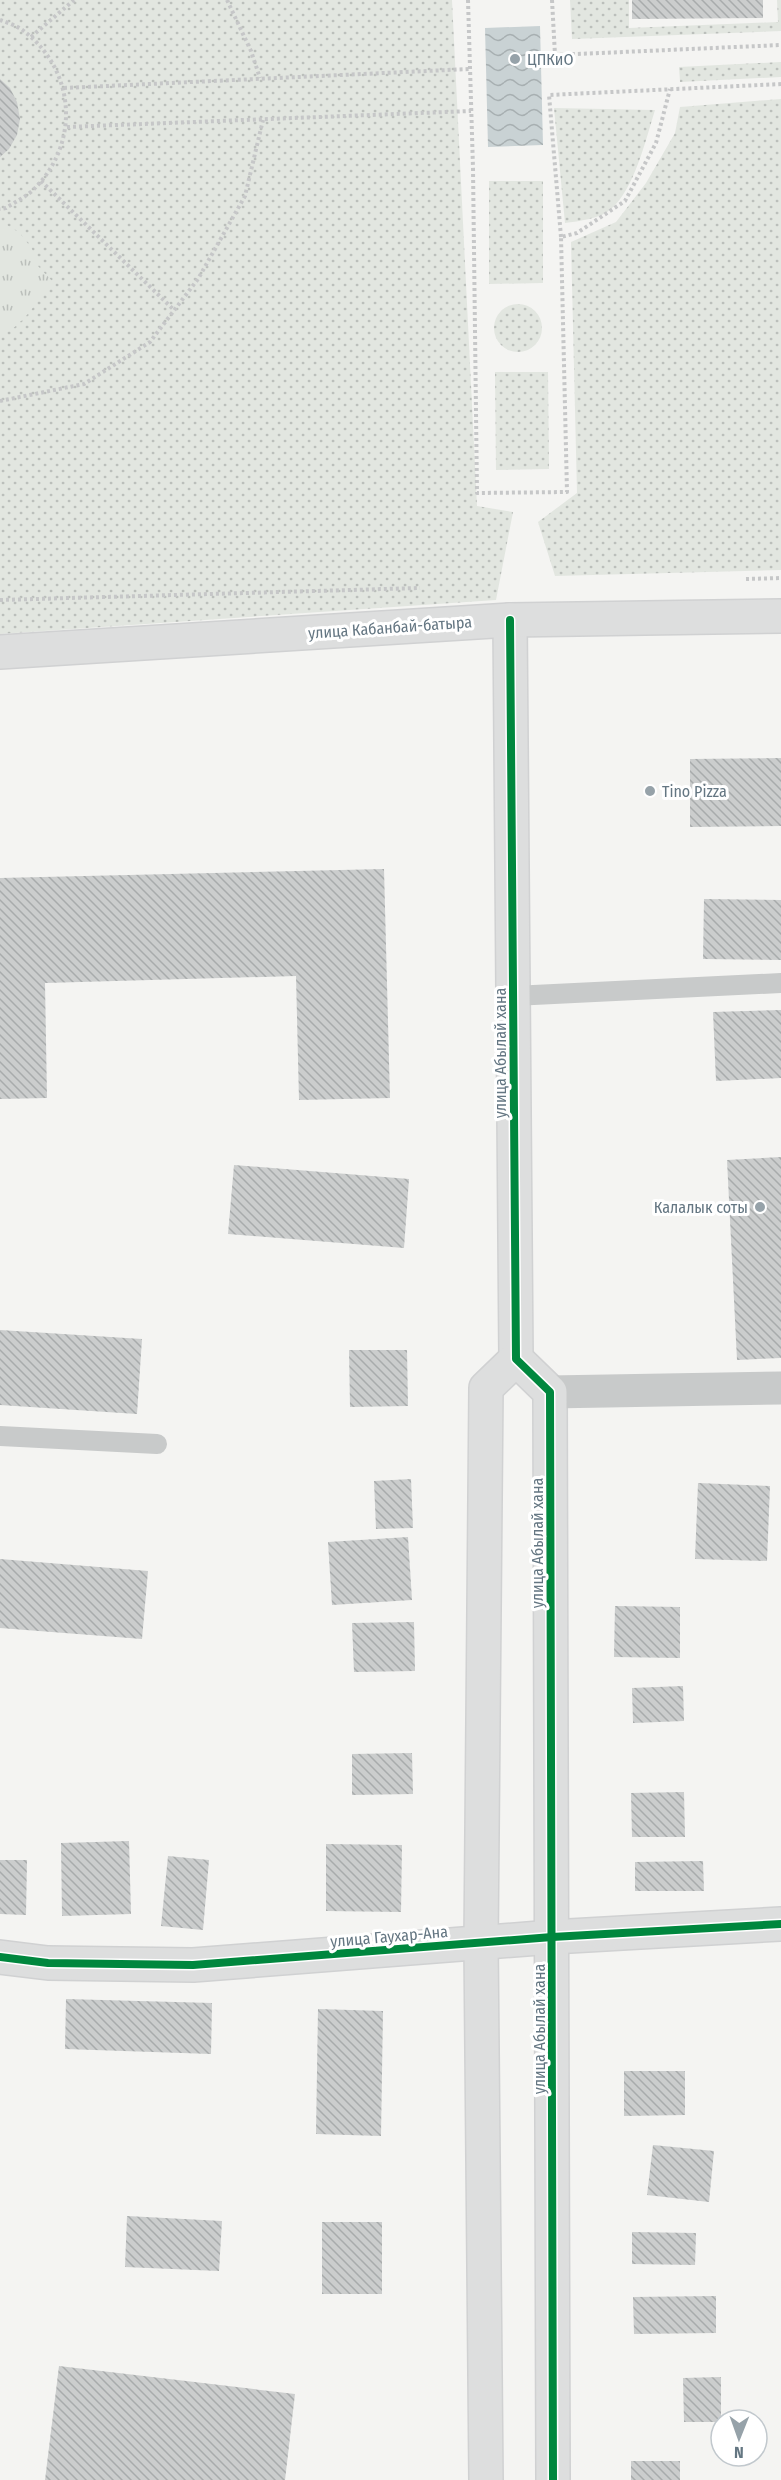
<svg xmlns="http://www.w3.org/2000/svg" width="781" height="2480" font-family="'Fira Sans Condensed',sans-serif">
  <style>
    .grass { fill: url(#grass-dots) }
    .park { fill: url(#park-tufts) }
    .water { fill: url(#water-waves) }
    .building { fill: url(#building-back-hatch) }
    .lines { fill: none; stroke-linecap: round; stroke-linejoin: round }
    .secondary-casing { stroke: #d0d1d2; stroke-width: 36 }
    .path { stroke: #c6c7c8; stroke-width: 4; stroke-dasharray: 3 3; stroke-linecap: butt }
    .lane { stroke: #c8caca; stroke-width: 20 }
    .street { stroke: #c8caca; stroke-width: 33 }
    .secondary { stroke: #dddede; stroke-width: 33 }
    .cycleway-casing { stroke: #fff; stroke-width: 11 }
    .cycleway { stroke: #00873e; stroke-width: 8 }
    .poi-dot { fill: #96a2a9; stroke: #fff; stroke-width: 2 }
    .labels { text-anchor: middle; stroke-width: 6; stroke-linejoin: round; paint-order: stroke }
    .poi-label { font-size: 16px; fill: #647682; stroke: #fff; text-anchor: start }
    .street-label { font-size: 16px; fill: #647682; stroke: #fff }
  </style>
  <defs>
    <pattern id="grass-dots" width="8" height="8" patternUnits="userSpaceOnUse" patternTransform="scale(1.5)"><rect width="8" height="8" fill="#e2e6e0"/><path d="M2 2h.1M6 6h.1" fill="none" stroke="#bbbfbb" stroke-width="1.8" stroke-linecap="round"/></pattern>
    <pattern id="park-tufts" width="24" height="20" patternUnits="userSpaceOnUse" patternTransform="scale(1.5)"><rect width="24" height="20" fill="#e2e6e0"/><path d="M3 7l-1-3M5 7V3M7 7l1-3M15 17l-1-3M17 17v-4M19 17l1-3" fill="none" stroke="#bbbfbb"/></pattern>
    <pattern id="water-waves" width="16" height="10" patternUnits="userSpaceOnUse" patternTransform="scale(1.5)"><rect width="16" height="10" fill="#c9d2d4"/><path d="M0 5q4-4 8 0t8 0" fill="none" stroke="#a7afb1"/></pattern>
    <pattern id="building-back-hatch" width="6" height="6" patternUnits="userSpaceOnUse" patternTransform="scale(1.5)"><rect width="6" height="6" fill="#cbcdcd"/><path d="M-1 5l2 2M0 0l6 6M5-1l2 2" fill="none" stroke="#a8abac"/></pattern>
  </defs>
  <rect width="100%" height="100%" fill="#f4f4f2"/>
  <!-- grass -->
  <g class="grass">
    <path d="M0,0H452L477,506L513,512L496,600L0,634Z"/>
    <path d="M570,0H629V28L778,22L777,0H781V31L572,39Z"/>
    <path d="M781,62V77L680,82L679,67Z"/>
    <path d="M781,99V570L555,576L538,522L577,493L571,242L616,222L646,183L675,133L680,107Z"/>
    <path d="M554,108L655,110C646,139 634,190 611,209C600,219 579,221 565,223Z"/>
    <path d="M489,181H543V283L489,284Z"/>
    <circle cx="518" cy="328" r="24"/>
    <path d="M495,372H548L549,469L496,470Z"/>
  </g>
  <!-- park -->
  <path class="park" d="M0,221L20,233L32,249L38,266L52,281C37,300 24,327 0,335Z"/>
  <!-- water -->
  <path class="water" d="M540,26L543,145L488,147L485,28Z"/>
  <!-- building -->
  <g class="building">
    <path d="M632,0H763V18L632,19Z"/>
    <path d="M0,79L10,88L17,102L20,119L17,135L9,149L0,157Z"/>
    <path d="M781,758V826L690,827V759Z"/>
    <path d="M384,869L390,1098L299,1100L296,976L45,983L47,1098L0,1099V878Z"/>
    <path d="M704,899L781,900V960L703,959Z"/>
    <path d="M781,1010V1078L716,1081L713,1012Z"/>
    <path d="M781,1157V1358L737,1360L727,1160Z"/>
    <path d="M234,1165L409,1179L404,1248L228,1234Z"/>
    <path d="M0,1330L142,1339L137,1414L0,1405Z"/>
    <path d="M349,1350H407L408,1406L350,1407Z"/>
    <path d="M411,1479L413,1528L376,1529L374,1481Z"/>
    <path d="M698,1483L770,1486L767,1561L695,1559Z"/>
    <path d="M408,1537L412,1600L332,1605L328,1542Z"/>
    <path d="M0,1559L148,1571L142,1639L0,1628Z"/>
    <path d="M615,1606L680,1607V1658L614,1657Z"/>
    <path d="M414,1622L415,1671L354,1672L352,1623Z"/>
    <path d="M683,1686L684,1721L633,1723L632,1688Z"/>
    <path d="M412,1753L413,1794L352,1795V1754Z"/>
    <path d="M684,1792L685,1837H632L631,1793Z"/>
    <path d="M129,1841L131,1914L62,1916L61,1843Z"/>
    <path d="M326,1844L402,1845L401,1912L326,1911Z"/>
    <path d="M168,1856L209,1860L203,1930L161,1926Z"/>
    <path d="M0,1860H27L26,1915L0,1914Z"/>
    <path d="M703,1861L704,1891H635V1862Z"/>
    <path d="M66,1999L212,2003L211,2054L65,2049Z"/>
    <path d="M318,2009L383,2011L381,2136L316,2134Z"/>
    <path d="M624,2071H685V2115L624,2116Z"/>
    <path d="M653,2145L714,2151L709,2202L647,2195Z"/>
    <path d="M127,2216L222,2221L219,2271L125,2267Z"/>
    <rect x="322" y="2222" width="60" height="72"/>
    <path d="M632,2232L696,2233L695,2265L632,2264Z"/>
    <path d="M716,2296V2333L634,2334L633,2297Z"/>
    <path d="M59,2366L295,2394L285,2480H45Z"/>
    <path d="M721,2377V2422H684L683,2378Z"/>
    <rect x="631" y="2461" width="49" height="19"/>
  </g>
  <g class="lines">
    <!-- secondary casing -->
    <g class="secondary-casing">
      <g id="secondary">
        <path d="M510,620L516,1359L550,1392L553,2480"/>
        <path d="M0,652L510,620L781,616"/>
        <path d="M0,1957L48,1963L193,1965L552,1937L781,1924"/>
        <path d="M486,2480L481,1943L486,1388L516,1359"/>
      </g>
    </g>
    <!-- path -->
    <g class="path">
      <path d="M227,0L251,51L260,78"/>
      <path d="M468,0L473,168L477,493L567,492L561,237L577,233L625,201L656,143L670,89"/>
      <path d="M552,0L555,55L781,45"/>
      <path d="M0,20C8,23 18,26 25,32C75,71 80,141 36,187C28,196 15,202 6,208L0,209"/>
      <path d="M31,37L74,0"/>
      <path d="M64,88L469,69"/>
      <path d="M67,127L471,111"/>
      <path d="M41,181L174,310"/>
      <path d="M561,237L549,95L781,84"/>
      <path d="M0,401L84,384L150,342L198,279L245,196L263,120"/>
      <path d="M746,579L781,578"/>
      <path d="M0,600L420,588"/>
    </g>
    <!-- lane -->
    <g class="lane">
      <path d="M513,996L781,983"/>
      <path d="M0,1436L157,1444"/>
    </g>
    <!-- street -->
    <path class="street" d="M550,1392L781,1388"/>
    <!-- secondary -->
    <use href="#secondary" class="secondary"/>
    <!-- cycleway casing -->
    <g class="cycleway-casing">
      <g id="cycleway">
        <path d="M510,620L516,1359L550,1392L553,2480"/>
        <path d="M0,1957L48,1963L193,1965L552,1937L781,1924"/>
      </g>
    </g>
    <!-- cycleway -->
    <use href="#cycleway" class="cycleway"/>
  </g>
  <!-- markers -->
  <g class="poi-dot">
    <circle cx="515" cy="59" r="6"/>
    <circle cx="650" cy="791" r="6"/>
    <circle cx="760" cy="1207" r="6"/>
  </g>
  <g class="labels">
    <!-- poi labels -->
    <g class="poi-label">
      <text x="527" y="65">ЦПКиО</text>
      <text x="662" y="797">Tino Pizza</text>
      <text x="748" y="1213" text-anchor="end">Калалык соты</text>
    </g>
    <!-- street labels -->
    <g class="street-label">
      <text transform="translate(390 627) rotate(-4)" y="6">улица Кабанбай-батыра</text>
      <text transform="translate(500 1053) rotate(-90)" y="6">улица Абылай хана</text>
      <text transform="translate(537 1543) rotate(-90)" y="6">улица Абылай хана</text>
      <text transform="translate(389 1936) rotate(-5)" y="6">улица Гаухар-Ана</text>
      <text transform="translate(539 2029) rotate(-90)" y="6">улица Абылай хана</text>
    </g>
  </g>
  <!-- north arrow -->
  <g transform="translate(739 2438) rotate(181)"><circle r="28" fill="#ffffff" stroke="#c1c8cd" stroke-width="1.5"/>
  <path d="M0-4.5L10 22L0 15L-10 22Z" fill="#96a2a9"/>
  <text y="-9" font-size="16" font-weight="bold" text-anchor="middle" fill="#647682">N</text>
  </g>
</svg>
